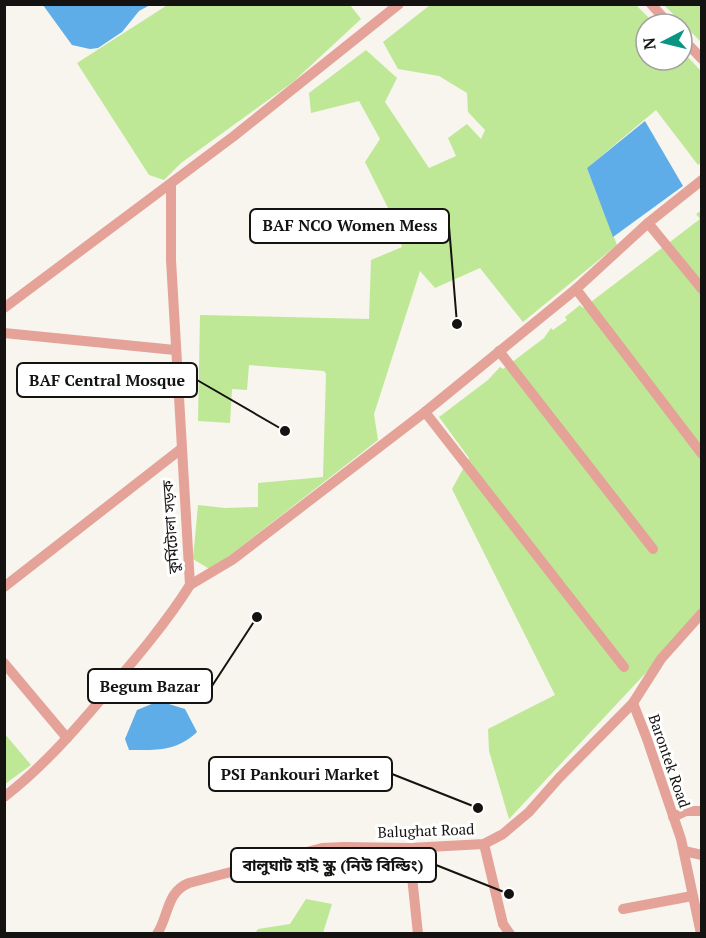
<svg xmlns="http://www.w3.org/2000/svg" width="706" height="938" font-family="'PT Serif','Noto Sans Bengali',serif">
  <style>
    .green { fill: #bee896 }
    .water { fill: #5eace8 }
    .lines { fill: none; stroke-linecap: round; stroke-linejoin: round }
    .minor { stroke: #e4a298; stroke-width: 10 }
    .labels { text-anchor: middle; stroke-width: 6; stroke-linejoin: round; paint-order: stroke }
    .street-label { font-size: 15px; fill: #141311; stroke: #fff }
    .leader { fill: none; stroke: #141311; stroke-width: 2 }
    .callout-dot { fill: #141311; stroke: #fff; stroke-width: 2 }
    .callout { fill: #fff; stroke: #141311; stroke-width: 2 }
    .callout-label { font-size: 16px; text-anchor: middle; font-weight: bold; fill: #141311 }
  </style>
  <rect width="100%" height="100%" fill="#f7f5ed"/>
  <!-- green -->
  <g class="green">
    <path d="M169,4L350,5L361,19L293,82L181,163L164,180L149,175L77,63Z"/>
    <path d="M430,5H636L655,24H646V60H682V51L701,71V162L698,165L656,110L587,168L617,245L523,322L480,268L435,288L420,271L374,414L378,440L211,570L193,559L198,505L225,508L258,507V483L323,477L326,374L324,371L249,365L247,390L232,389L230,423L198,421L200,315L369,319L371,260L402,247L391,214L365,162L380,139L359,101L311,113L309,93L366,50L397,78L385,102L429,168L456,156L448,138L467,124L481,139L485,130L468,112L467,93L439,76L398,69L383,42Z"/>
    <path d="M664,5H701V42Z"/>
    <path d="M701,211V614L509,819L489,751L488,729L555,695L452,489L469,458L439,417L488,380L500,367L503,369L544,338L551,328L553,330L567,320L565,317L580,305L583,308L700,219L696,214Z"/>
    <path d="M4,733L31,765L5,784H4Z"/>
    <path d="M306,899L332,904L323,933H255L258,929L290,924Z"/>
  </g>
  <!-- water -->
  <g class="water">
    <path d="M43,5H150L139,11L122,32L98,48L90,49L72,45Z"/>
    <path d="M645,121L683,186L613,237L587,168Z"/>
    <path d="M159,701L185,709L197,732C176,752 156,750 129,750L125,739L137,710Z"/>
  </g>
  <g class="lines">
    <!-- minor -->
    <g class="minor">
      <path d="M651,4L669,24"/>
      <path d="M682,38L702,59"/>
      <path d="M648,223L702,289"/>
      <path d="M576,289L702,454"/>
      <path d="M4,308L234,136L399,4"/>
      <path d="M4,333L175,350"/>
      <path d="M499,351L653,549"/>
      <path d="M425,412L624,667"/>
      <path d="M190,585L232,560L425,412L576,289L648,223L702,180"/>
      <path d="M4,587L181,449"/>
      <path d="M4,663L67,738"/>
      <path d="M633,703L647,739L681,839L701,934"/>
      <path d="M4,797C43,767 76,729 108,691C137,657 166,623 190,585L171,260V184"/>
      <path d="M673,817L686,811H702"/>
      <path d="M484,844L503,924L510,934"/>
      <path d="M409,848L418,934"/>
      <path d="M684,851L702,855"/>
      <path d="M623,909L692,896"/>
      <path d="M157,934C169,916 166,892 189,883L322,848L344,847L409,848L484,844L503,834L529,812L559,778L633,703L661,659L702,613"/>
    </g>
  </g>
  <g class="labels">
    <!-- street labels -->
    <g class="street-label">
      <text transform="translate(171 527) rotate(-94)" y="5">কুর্মিটোলা সড়ক</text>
      <text transform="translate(669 761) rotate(71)" y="5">Barontek Road</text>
      <text transform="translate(426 831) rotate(-2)" y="5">Balughat Road</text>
    </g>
  </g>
  <!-- callouts -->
  <path class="leader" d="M457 324L449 226M285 431L197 380M257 617L212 686M478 808L392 774M509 894L436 865"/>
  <g class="callout-dot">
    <circle cx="457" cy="324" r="6"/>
    <circle cx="285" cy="431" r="6"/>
    <circle cx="257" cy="617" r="6"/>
    <circle cx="478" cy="808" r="6"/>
    <circle cx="509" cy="894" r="6"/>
  </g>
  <g class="callout">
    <rect x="250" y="209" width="199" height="34" rx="6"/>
    <rect x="17" y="363" width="180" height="34" rx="6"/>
    <rect x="88" y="669" width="124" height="34" rx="6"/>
    <rect x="209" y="757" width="183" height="34" rx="6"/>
    <rect x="231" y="848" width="205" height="34" rx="6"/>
  </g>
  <g class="callout-label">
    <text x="350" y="231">BAF NCO Women Mess</text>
    <text x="107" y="386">BAF Central Mosque</text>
    <text x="150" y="692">Begum Bazar</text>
    <text x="300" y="780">PSI Pankouri Market</text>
    <text x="333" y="871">বালুঘাট হাই স্কুল (নিউ বিল্ডিং)</text>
  </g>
  <!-- border -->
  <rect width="706" height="938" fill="none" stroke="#141311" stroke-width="12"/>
  <!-- north arrow -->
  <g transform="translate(664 42) rotate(263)"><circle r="28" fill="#ffffff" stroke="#a1a1a0" stroke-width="1.5"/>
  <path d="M0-4.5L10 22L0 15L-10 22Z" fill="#099582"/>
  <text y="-9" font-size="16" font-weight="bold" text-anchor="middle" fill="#141311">N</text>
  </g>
</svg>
